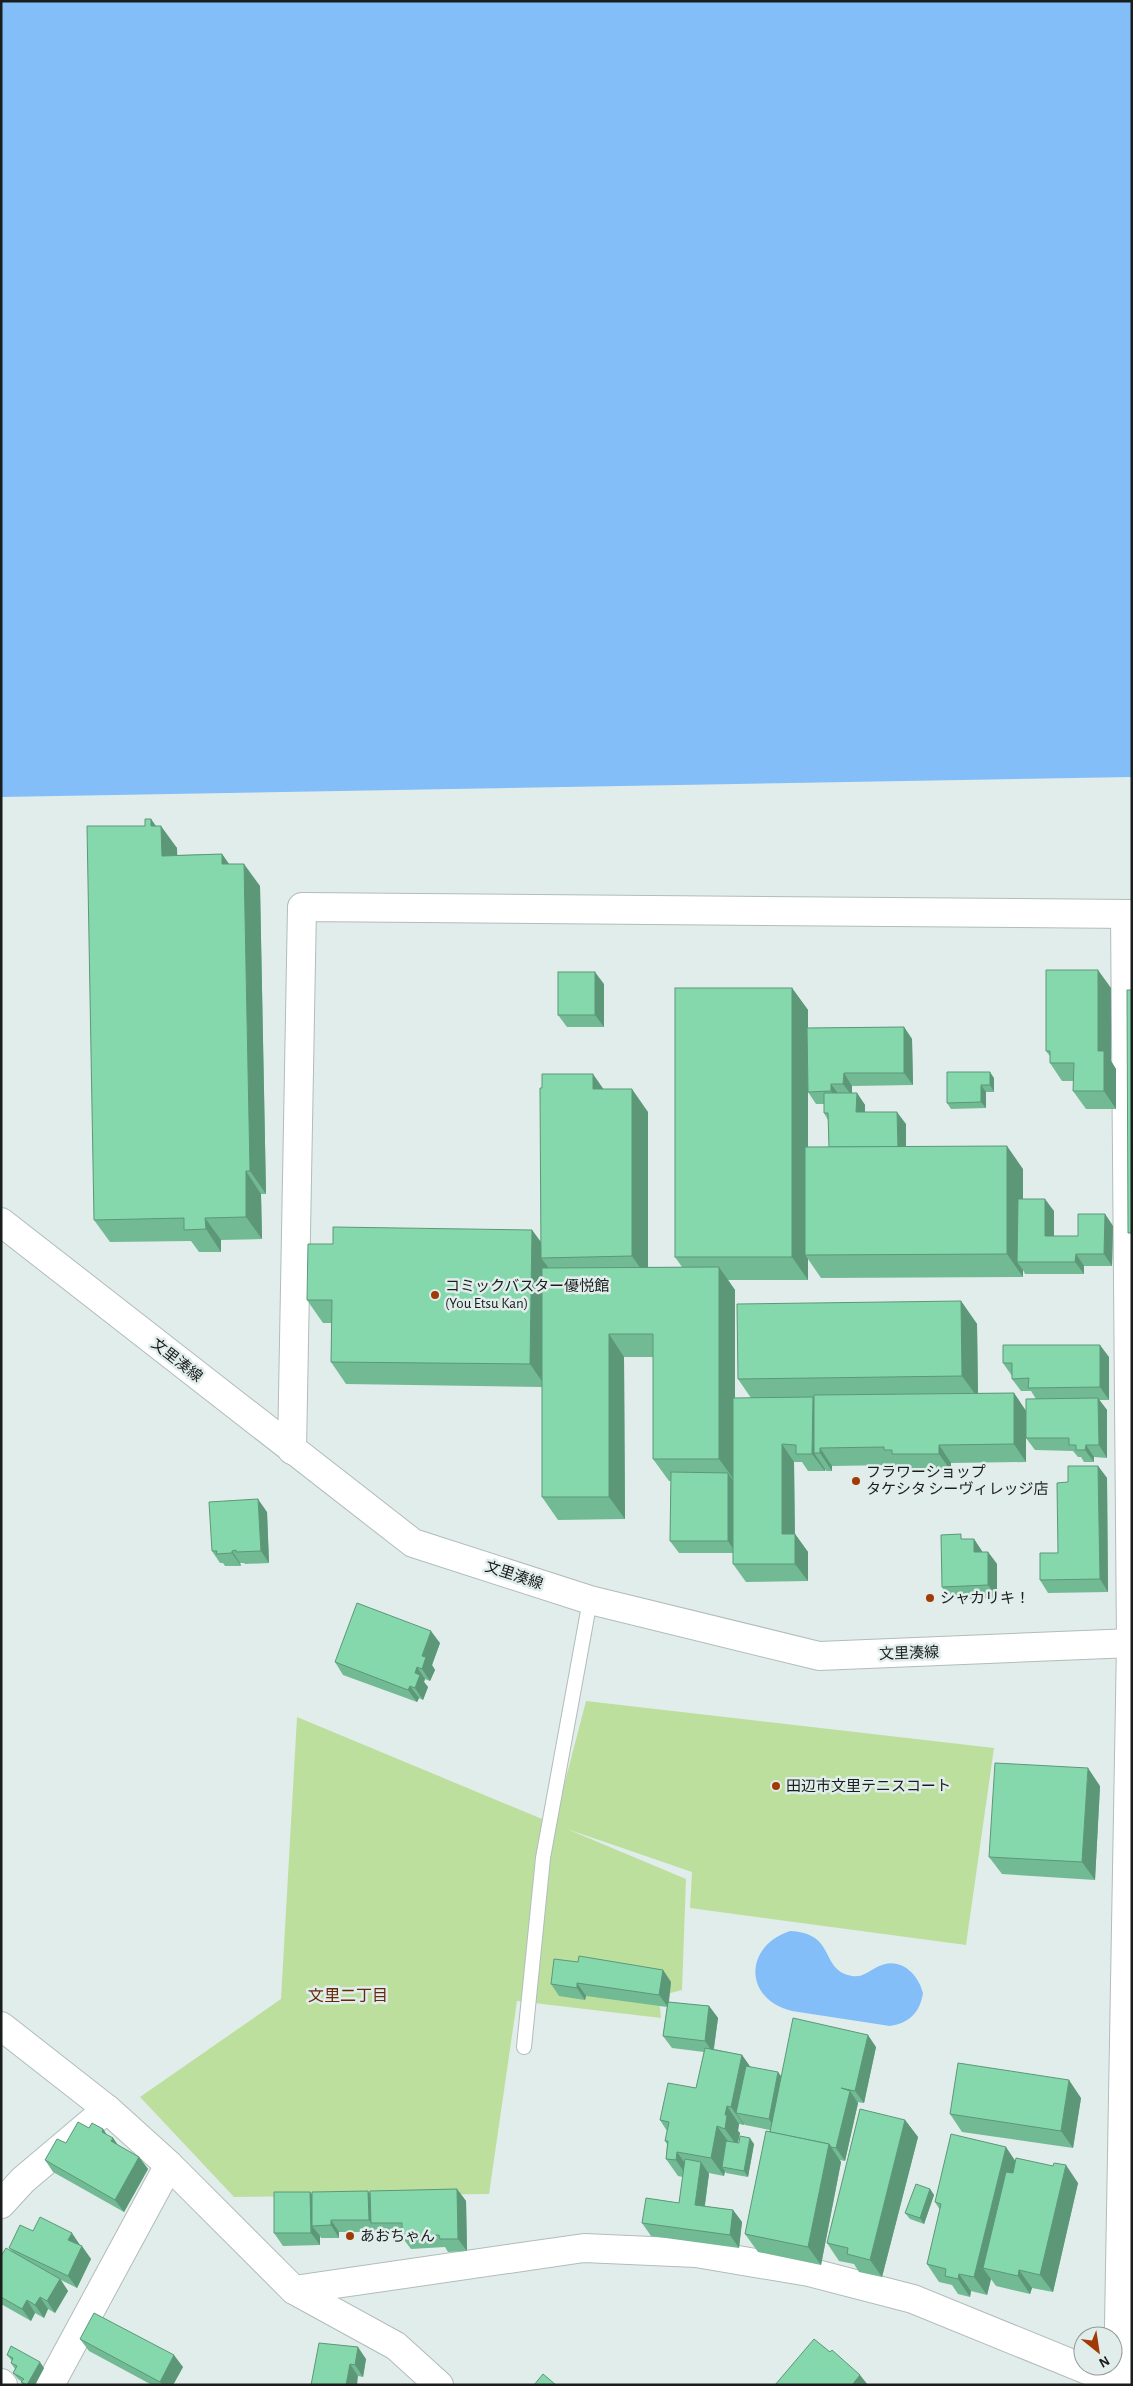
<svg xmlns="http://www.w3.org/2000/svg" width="1133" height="2386" font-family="'Alegreya Sans','Noto Sans JP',sans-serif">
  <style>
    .green { fill: #bddf9e }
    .water { fill: #83bef8 }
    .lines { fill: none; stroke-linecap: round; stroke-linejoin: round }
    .lane-casing { stroke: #b1bcbb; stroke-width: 16 }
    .street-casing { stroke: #b1bcbb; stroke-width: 30 }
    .secondary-casing { stroke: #b1bcbb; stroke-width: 30 }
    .lane { stroke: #fff; stroke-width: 14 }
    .street { stroke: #fff; stroke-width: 28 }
    .secondary { stroke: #fff; stroke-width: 28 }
    .wall { fill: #72ba94; fill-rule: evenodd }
    .shaded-wall { fill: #5c9778 }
    .building { fill: #84d8ac; stroke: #5c9778 }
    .poi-dot { fill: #a03b08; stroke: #e1edeb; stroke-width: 2 }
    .labels { text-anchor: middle; stroke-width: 5; stroke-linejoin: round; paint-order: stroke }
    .poi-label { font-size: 15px; fill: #191d1c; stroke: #e1edeb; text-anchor: start }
    .street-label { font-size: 15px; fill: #191d1c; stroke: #e1edeb }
    .neighbourhood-label { font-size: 16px; fill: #68280b; stroke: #e1edeb }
  </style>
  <rect width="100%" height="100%" fill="#e1edeb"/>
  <!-- green -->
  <path class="green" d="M586,1701L994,1748L966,1945L690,1908L692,1872L567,1829L686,1879L682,1990L659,1996L661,2018L517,2001L489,2194L234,2197L140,2097L281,1999L297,1717L554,1824Z"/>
  <!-- water -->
  <g class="water">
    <path d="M1,1H1132V777L1,797Z"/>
    <path d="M790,1931C837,1933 819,1970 852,1976C862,1978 869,1971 877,1967C899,1955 918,1973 923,1993C920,2012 910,2023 890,2026L792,2011C743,1999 744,1946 790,1931Z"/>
  </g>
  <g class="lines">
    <!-- lane casing -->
    <g class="lane-casing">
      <path id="lane" d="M524,2047L543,1858L590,1600"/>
    </g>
    <!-- street casing -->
    <g class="street-casing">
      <g id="street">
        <path d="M1125,914L1131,1643"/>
        <path d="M292,1450L302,907L1132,914"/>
        <path d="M1,2204L23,2180L107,2109"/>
        <path d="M294,2290L396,2346L439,2385"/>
        <path d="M1,2383L3,2385"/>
        <path d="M50,2385L169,2165"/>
      </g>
    </g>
    <!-- secondary casing -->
    <g class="secondary-casing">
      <g id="secondary">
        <path d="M1,1222L413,1543L590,1600L819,1656L1132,1643"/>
        <path d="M1,2026L107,2109L169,2165L294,2290L584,2248L696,2253L809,2272L913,2299L1124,2385"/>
        <path d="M1118,2382L1131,1643"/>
      </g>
    </g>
    <!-- lane -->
    <use href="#lane" class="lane"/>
    <!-- street -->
    <use href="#street" class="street"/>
    <!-- secondary -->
    <use href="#secondary" class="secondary"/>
  </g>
  <!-- wall -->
  <g class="wall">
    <path d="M151,819L156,826L177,848V855L222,854L229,864L260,886L266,1194H261L262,1239L221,1240V1252H199L191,1241L110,1242L94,1220L145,826Z"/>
    <path d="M604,984V1027H567L558,1015Z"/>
    <path d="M792,988L808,1010V1028L904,1027L912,1039L913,1085L852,1086V1093H857L865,1105V1112L906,1124V1147L1023,1169V1199L1054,1211V1236H1078L1105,1214L1113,1226L1112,1266H1084V1274H1025L1023,1270V1277L821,1278L808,1259V1280H728L735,1290V1398H751L738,1379L961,1301L977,1324L978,1393H1014L1026,1411V1462L951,1463V1471L904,1472L901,1467L896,1468L894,1465L832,1466V1471H826L825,1469V1471H808L802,1462H794L795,1534L808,1552V1581L746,1582L733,1564V1553H679L670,1541L671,1481H669L653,1459V1357H624L625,1519L558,1520L542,1497V1387L346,1384L331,1362L332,1323H323L307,1300L333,1244L532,1230L541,1242L604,1089L648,1112V1267H682L675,1257ZM808,1092L816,1104H824V1113L828,1120L829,1147H808Z"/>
    <path d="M1111,988V1061L1116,1069V1109H1086L1073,1091L1074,1081H1062L1050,1063V1056L1046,1051Z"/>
    <path d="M994,1078V1092H986V1108L951,1109L947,1103Z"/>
    <path d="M1109,1357V1400H1099L1107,1410V1458L1094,1457V1462H1084L1081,1457H1078L1073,1451L1035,1450L1026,1438L1036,1399L1031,1391H1021L1012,1379V1376L1003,1363Z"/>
    <path d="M1098,1466L1107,1478L1108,1592L1048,1593L1040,1580L1058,1553L1068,1482Z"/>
    <path d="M267,1512L269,1563L245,1564L244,1563H240L241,1566H225L223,1563H220L212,1551Z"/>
    <path d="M965,1539H974L982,1552H988L997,1564V1598L950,1599L942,1587Z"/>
    <path d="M440,1643L432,1665L435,1670L430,1681L425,1679L424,1682L428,1687L423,1700L419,1698L417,1702L343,1675L335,1662Z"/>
    <path d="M1100,1786L1095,1880L1002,1874L989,1857Z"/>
    <path d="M578,1962L663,1970L671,1982L669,2002L709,2006L718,2018L714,2049L742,2055L750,2067L781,2076L876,2047L864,2103L857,2102L858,2103L845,2161L840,2160L841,2162L821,2265L758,2252L745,2234L770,2130L745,2125L744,2124V2125L739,2124L738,2131L740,2133L738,2143L754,2144L748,2177L726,2173L725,2171L724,2176L709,2173L705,2206L733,2210L742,2222L739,2248L651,2236L642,2223L679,2203L683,2177L678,2176L666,2159L667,2144L665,2141L667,2131L660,2120L696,2088L704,2052L672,2048L663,2036L667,2007L586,1996L585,2000L559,1996L551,1984Z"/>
    <path d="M1081,2098L1073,2148L962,2132L950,2114Z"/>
    <path d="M905,2120L918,2137L882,2277L859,2272L854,2264L839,2261L827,2243Z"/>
    <path d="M89,2128L103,2129L107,2135L113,2138L118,2145L139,2157L148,2169L124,2212L53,2172L45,2160L66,2143Z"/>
    <path d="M1016,2161L1078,2183L1053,2292L1032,2288L1030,2294L996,2286L991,2279L987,2295L971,2291L970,2297L958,2294L952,2285L939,2282L927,2264L940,2210L935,2202Z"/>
    <path d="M457,2189L466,2201L467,2251L448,2252L445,2247L411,2249L402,2237V2235H380L377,2232H339V2238H321L320,2236V2245L283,2246L274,2233L312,2194L368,2191L370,2194Z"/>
    <path d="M930,2189L934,2195L924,2224L910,2219L905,2213Z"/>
    <path d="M33,2231L80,2245L91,2259L77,2288L61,2280L68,2291L55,2313L48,2309L44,2318L35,2313L31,2321L1,2304V2256L12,2251L9,2248Z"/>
    <path d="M80,2339L183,2367L173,2385H152L89,2351Z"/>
    <path d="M319,2343L366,2359L363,2377L358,2376Z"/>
    <path d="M7,2355L44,2368L35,2385H23L21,2382H22L18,2379L13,2373L15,2369L11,2363L12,2361Z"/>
  </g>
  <!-- shaded-wall -->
  <g class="shaded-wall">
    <path d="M151,819L161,834V826L177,848L178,878L162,856L151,826Z"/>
    <path d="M222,854L238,877L222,864Z"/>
    <path d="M244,864L260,886L266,1194L250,1171Z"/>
    <path d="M1098,970L1111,988V1061L1116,1069V1109L1104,1091L1098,1051Z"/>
    <path d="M595,972L604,984V1027L595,1015Z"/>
    <path d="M792,988L808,1010V1255H805L808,1259V1280L792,1257Z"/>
    <path d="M904,1027L912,1039L913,1085L904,1073Z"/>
    <path d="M990,1072L994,1078V1092L990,1085Z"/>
    <path d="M844,1073L852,1086V1096L843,1084Z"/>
    <path d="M593,1074L609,1097L593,1089Z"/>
    <path d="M831,1084L840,1096V1103L831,1091Z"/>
    <path d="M981,1085L986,1092V1108L981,1102Z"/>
    <path d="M632,1089L648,1112V1279L632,1256Z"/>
    <path d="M857,1093L865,1105V1124L856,1112Z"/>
    <path d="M897,1112L906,1124V1160L898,1148Z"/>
    <path d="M1007,1146L1023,1169V1262H1017L1023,1270V1277L1007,1254Z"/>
    <path d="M246,1171L261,1194L262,1239L246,1217Z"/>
    <path d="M1045,1199L1054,1211V1248L1045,1236Z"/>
    <path d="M1105,1214L1113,1226L1112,1266L1104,1254Z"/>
    <path d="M205,1218L221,1240V1252L206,1229Z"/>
    <path d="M532,1230L548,1252L541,1258L548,1267L546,1387L530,1364Z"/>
    <path d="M1076,1254L1084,1266V1274L1075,1262Z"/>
    <path d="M719,1267L735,1290V1481L719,1459Z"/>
    <path d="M961,1301L977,1324L978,1398L962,1376Z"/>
    <path d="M609,1334L624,1357L625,1519L609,1497Z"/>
    <path d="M1100,1345L1109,1357V1400L1100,1387Z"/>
    <path d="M1014,1393L1026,1411V1462L1014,1444Z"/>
    <path d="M813,1397L825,1415L820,1448L832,1466V1471L820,1453H814L825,1469V1471L812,1454Z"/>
    <path d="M1098,1398L1107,1410V1458L1099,1445Z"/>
    <path d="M782,1444L794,1462L795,1552L782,1534Z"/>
    <path d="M939,1445L951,1463V1471L939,1454Z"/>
    <path d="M1086,1445L1094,1457V1462L1085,1450Z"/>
    <path d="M1098,1466L1107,1478L1108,1592L1100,1579Z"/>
    <path d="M728,1473L736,1485V1553L728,1541Z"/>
    <path d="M258,1499L267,1512L269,1563L261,1551Z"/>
    <path d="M795,1534L808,1552V1581L795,1564Z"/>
    <path d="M974,1539L982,1551L983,1564L974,1552Z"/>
    <path d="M232,1551L240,1563L241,1566L232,1553Z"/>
    <path d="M988,1552L997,1564V1598L988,1585Z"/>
    <path d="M431,1631L440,1643L432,1665L435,1670L430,1681L422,1669V1656Z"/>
    <path d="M417,1667L425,1679L424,1682L428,1687L423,1700L415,1688V1673Z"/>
    <path d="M410,1686L419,1698L417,1702L408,1690Z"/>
    <path d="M1088,1768L1100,1786L1095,1880L1082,1862Z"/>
    <path d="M663,1970L671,1982L668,2007L659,1995Z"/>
    <path d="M577,1983L586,1996L585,2000L577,1988Z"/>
    <path d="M709,2006L718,2018L713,2053L705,2041Z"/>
    <path d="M868,2035L876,2047L864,2103L855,2091Z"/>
    <path d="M742,2055L754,2072L736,2113L744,2124V2125L731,2107Z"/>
    <path d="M778,2072L787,2084L777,2132L769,2119Z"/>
    <path d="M1069,2080L1081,2098L1073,2148L1061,2131Z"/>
    <path d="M850,2091L858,2103L845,2161L836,2148Z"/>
    <path d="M727,2106L739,2124L738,2131L740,2133L737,2146L725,2129V2115Z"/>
    <path d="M905,2120L918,2137L882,2277L870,2260Z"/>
    <path d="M717,2126L730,2144L722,2167L725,2171L724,2176L711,2158Z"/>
    <path d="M103,2129L111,2141L113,2138L121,2150L119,2153L102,2132Z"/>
    <path d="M750,2138L754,2144L748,2177L744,2171Z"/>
    <path d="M829,2144L841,2162L821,2265L808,2247Z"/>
    <path d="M1006,2147L1018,2165L983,2268L991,2279L987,2295L974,2277Z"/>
    <path d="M677,2152L690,2170L688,2178L676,2160Z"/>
    <path d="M139,2157L148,2169L124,2212L115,2200Z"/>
    <path d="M701,2162L709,2174L703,2217L695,2205Z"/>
    <path d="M1066,2165L1078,2183L1053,2292L1040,2275Z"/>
    <path d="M457,2189L466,2201L467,2251L458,2239Z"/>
    <path d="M930,2189L934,2195L924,2224L920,2218Z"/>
    <path d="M368,2191L377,2203L371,2223L377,2232L369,2220Z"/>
    <path d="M310,2192L319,2204L312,2226L320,2236V2245L311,2233Z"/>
    <path d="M733,2210L742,2222L739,2248L730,2235Z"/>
    <path d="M331,2220L339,2232V2238L331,2225Z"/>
    <path d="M72,2233L80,2245L77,2252L68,2240Z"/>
    <path d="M82,2246L91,2259L77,2288L68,2276Z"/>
    <path d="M1019,2270L1032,2288L1030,2294L1018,2276Z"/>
    <path d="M959,2274L971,2291L970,2297L958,2279Z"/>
    <path d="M60,2279L68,2291L55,2313L47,2301Z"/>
    <path d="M40,2297L48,2309L44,2318L35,2305Z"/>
    <path d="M27,2300L35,2313L31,2321L22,2309Z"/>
    <path d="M358,2347L366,2359L363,2377L355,2365Z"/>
    <path d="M174,2355L183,2367L173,2385H162L160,2382Z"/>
    <path d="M40,2362L44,2368L35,2385H27Z"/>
    <path d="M350,2364L358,2376L357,2385H346Z"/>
    <path d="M860,2375L868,2385H852Z"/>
  </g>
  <!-- building -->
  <g class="building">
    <path d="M145,819H151V826H161L162,856L222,854V864H244L250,1171H246V1217L205,1218L206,1229L184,1230V1218L94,1220L87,826H145Z"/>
    <path d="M1046,970H1098V1051H1104V1091H1073L1074,1063H1050V1051H1046Z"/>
    <rect x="558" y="972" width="37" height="43"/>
    <rect x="675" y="988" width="117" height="269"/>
    <path d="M1127,990H1132V1233H1128Z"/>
    <path d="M904,1027V1073H844L843,1084H831V1091L808,1092L807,1028Z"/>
    <path d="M947,1072H990V1085H981V1102L947,1103Z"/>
    <path d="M542,1074H593V1089H632V1256L541,1258L540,1088H542Z"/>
    <path d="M824,1093H857L856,1112H897L898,1147H829L828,1113H824Z"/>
    <path d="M1007,1146V1254L805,1255V1147Z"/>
    <path d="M1018,1199H1045V1236H1078V1214H1105L1104,1254H1076L1075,1262H1017Z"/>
    <path d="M333,1227L532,1230L530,1364L331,1362L332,1300H307L308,1244H333Z"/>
    <path d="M719,1267V1459H653V1334H609V1497H542V1268Z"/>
    <path d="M961,1301L962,1376L738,1379L737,1304Z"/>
    <path d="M1003,1345H1100V1387L1028,1388L1029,1378L1012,1379V1363H1003Z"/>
    <path d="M1014,1393V1444L939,1445V1454H892V1450H884V1447L820,1448V1453H814V1395Z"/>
    <path d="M813,1397L812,1454H796V1445L782,1444V1534H795V1564H733V1398Z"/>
    <path d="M1098,1398L1099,1445H1086L1085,1450H1076V1445H1069V1438H1026V1399Z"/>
    <path d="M1068,1466H1098L1100,1579L1040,1580V1553H1058L1057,1483L1068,1482Z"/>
    <path d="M671,1472L728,1473V1541H670Z"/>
    <path d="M258,1499L261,1551L236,1552V1550L232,1551V1553L216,1554L217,1551H212L209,1502Z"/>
    <path d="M961,1534V1539H974V1552H988V1585L942,1587L941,1535Z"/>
    <path d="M357,1603L431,1631L422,1656L426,1657L422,1669L417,1667L415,1673L420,1675L415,1688L410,1686L408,1690L335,1662Z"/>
    <path d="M995,1763L1088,1768L1082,1862L989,1857Z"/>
    <path d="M579,1956L663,1970L659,1995L577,1983V1988L551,1984L554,1959L578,1962Z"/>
    <path d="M668,2002L709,2006L705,2041L663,2036Z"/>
    <path d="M793,2018L868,2035L855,2091L841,2088L850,2091L836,2148L831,2147L829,2144L770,2132Z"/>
    <path d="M705,2048L742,2055L731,2107L727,2106L725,2115H727L725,2129L717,2126L711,2158L677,2152L676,2160L666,2159L668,2141H665L669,2122L660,2120L668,2083L696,2088Z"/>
    <path d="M958,2063L1069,2080L1061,2131L950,2114Z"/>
    <path d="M746,2066L778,2072L769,2119L736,2113Z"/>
    <path d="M860,2109L905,2120L870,2260L847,2254L848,2248L827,2243Z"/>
    <path d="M78,2122L89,2128L92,2123L103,2129L102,2132L113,2138L111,2141L139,2157L115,2200L45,2160L57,2139L66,2143Z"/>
    <path d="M766,2131L829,2144L808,2247L745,2234Z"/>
    <path d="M951,2134L1006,2147L974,2277L959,2274L958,2279L945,2276L946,2269L927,2264L941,2204L935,2202Z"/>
    <path d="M740,2136L750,2138L744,2171L722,2167L726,2141L739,2143Z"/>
    <path d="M1016,2158L1053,2166L1054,2163L1066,2165L1040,2275L1019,2270L1018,2276L983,2268L1006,2172L1013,2173Z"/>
    <path d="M685,2159L701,2162L695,2205L733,2210L730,2235L642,2223L646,2198L679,2203Z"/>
    <path d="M916,2184L930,2189L920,2218L905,2213Z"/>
    <path d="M457,2189L458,2239H440L439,2235L402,2237V2223H371L370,2191Z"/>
    <path d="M368,2191L369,2220H331V2225L312,2226V2192Z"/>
    <path d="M274,2192H310L311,2233H274Z"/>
    <path d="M40,2217L72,2233L68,2240L82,2246L68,2276L9,2248L20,2225L33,2231Z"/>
    <path d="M6,2248L60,2279L47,2301L40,2297L35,2305L27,2300L22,2309L1,2297V2256Z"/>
    <path d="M94,2313L174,2355L160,2382L80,2339Z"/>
    <path d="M814,2339L830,2352L832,2350L860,2375L852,2385H775Z"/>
    <path d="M319,2343L358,2347L355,2365L350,2364L346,2385H311Z"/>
    <path d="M11,2346L40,2362L27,2385L21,2382L24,2379L13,2373L17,2366L11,2363L13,2358L7,2355Z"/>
    <path d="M543,2374L556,2385H534Z"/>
  </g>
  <!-- markers -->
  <g class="poi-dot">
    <circle cx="435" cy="1295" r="5"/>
    <circle cx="856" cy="1481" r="5"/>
    <circle cx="930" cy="1598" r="5"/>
    <circle cx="776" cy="1786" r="5"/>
    <circle cx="350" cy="2236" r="5"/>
  </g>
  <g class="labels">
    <!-- poi labels -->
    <g class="poi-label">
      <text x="445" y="1291">コミックバスター優悦館<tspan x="445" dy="17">(You Etsu Kan)</tspan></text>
      <text x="866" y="1477">フラワーショップ<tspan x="866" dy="17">タケシタ シーヴィレッジ店</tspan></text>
      <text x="940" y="1603">シャカリキ！</text>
      <text x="786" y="1791">田辺市文里テニスコート</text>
      <text x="360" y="2241">あおちゃん</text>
    </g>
    <!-- street labels -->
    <g class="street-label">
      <text transform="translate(177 1360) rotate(38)" y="5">文里湊線</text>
      <text transform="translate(514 1575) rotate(18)" y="5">文里湊線</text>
      <text transform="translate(909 1653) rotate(-2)" y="5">文里湊線</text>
    </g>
    <!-- neighbourhood labels -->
    <g class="neighbourhood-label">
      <text x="348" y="2001">文里二丁目</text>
    </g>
  </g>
  <!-- border -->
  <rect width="1133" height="2386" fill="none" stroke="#191d1c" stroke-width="5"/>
  <!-- north arrow -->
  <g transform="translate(1098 2351) rotate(150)"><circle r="24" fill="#e1edeb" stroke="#919a98"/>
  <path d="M0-4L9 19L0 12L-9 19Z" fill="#a03b08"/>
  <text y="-8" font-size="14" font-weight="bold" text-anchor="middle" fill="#191d1c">N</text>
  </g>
</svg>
